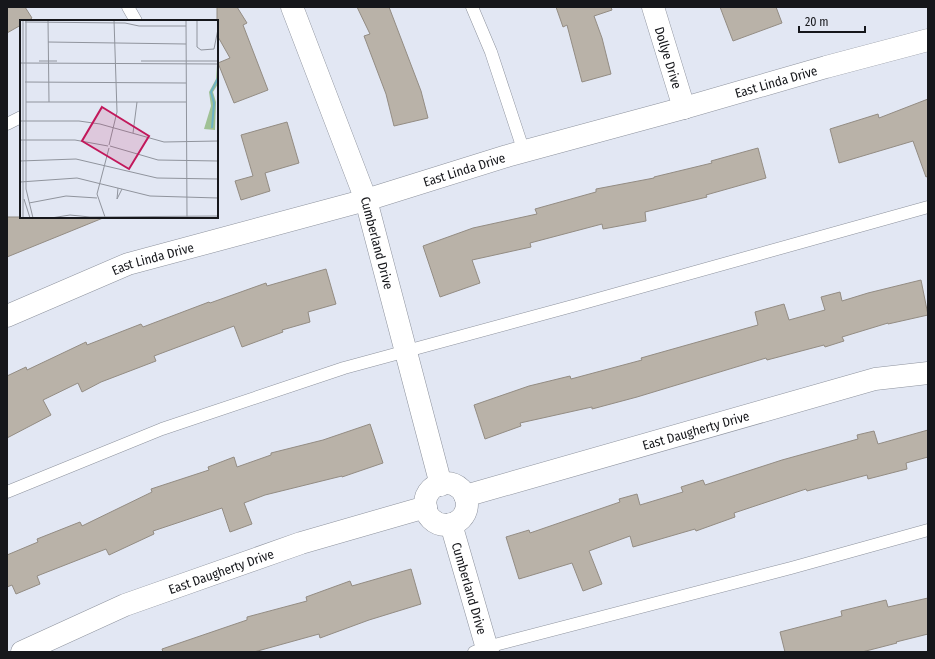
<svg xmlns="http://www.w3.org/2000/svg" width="935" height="659" font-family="'Fira Sans Condensed',sans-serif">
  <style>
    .building { fill: #b9b2a8; stroke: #938c83 }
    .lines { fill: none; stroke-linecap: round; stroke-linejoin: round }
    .lane-casing { stroke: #8d929d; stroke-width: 13 }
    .street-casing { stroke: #8d929d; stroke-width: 23 }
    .secondary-casing { stroke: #8d929d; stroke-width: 23 }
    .lane { stroke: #fff; stroke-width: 12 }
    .street { stroke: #fff; stroke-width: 22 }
    .secondary { stroke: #fff; stroke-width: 22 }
    .labels { text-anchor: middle; stroke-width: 3; stroke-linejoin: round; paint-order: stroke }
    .street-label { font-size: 13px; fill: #16171b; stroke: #e2e7f3 }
    .inset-river { fill: none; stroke: #6fb2c3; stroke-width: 2 }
    .inset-road { fill: none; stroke: #90949d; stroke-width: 1 }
    .view { fill: #c2185b; fill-opacity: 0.15; stroke: #c2185b; stroke-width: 2 }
    .inset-edge { fill: none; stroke: #16171b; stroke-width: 2 }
  </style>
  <rect width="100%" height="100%" fill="#e2e7f3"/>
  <!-- building -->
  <g class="building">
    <path d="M7,7H25L32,18L28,21H21V25L7,33Z"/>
    <path d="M217,7H237L247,23L243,25L268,90L234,103L218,63L230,58L217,35Z"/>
    <path d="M357,7H389L421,91L428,118L394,126L386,94L364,36L370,34Z"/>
    <path d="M556,7H611L612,10L594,16L602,38L611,74L582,82L567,25L563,27Z"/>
    <path d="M720,7H776L782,23L733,41Z"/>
    <path d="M928,99V176L926,177L913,141L839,163L830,129L878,114L879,118Z"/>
    <path d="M287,122L299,163L265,173L270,191L241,200L235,181L253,176L241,135Z"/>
    <path d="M758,148L766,178L706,195L707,197L645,212L646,221L603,229L602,224L530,243L531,247L472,260L480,283L440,297L423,246L473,228L537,214L535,209L596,192V189L654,178V177L712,163L711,161Z"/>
    <path d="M7,217H102L103,218L7,257Z"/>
    <path d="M326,269L336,304L308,312L310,322L282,330L283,332L242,347L234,326L154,356L156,361L101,382L82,392L78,383L43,400L51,415L7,438V376L26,367L27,370L86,342L87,345L141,324L143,327L209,302L210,303L266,283L267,286Z"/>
    <path d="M921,280L928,315L888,324V323L842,337L844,341L825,347L824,345L767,360L766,358L637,397L592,409V407L520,423L521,426L485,439L474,405L529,386L570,376L571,379L642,360L641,358L758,325L755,312L784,304L789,320L825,310L821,297L840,292L842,301L868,293Z"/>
    <path d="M370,424L383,463L342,477V476L265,495L244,503L252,524L230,532L222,508L153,531L154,534L109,555L106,549L37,576L40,584L16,594L12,585L7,587V555L38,542L37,539L80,522L82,526L152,492L151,489L209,470L208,467L234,457L237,467L271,455V453L323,440Z"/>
    <path d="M928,430V457L906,463L907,469L868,479L867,475L807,491L806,489L734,513L735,517L696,531L695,529L633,547L630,536L589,551L602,584L583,591L572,563L519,579L506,537L529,530L530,533L620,502L619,499L637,494L640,505L683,492L681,487L703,480L705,485L782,460L858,439L857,435L874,431L878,444Z"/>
    <path d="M411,569L421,604L369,620L320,638L319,634L254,652H163L162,649L247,620V617L307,601L306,597L350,581L352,586Z"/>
    <path d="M928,598V634L896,642L897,643L862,652H785L780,632L842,616L841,611L886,600L888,607Z"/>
  </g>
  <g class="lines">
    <!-- lane casing -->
    <g class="lane-casing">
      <g id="lane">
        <path d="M128,7L136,21"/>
        <path d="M472,7L491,52L524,152"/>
        <path d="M7,124L21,117"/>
        <path d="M7,492L162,429L344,368L580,304L928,207"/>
        <path d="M474,652L487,647L791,568L928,530"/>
      </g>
    </g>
    <!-- street casing -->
    <g class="street-casing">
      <g id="street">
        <path id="s1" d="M653,7L684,108"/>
        <path id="s2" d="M7,316L128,264L366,200L507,156L684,108L826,67L928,40"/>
        <path id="s3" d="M465,496L875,379L928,373"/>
        <path id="s4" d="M22,652L125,605L301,543L426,507"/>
      </g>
    </g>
    <!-- secondary casing -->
    <g class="secondary-casing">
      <g id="secondary">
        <path id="s5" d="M292,7L366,200L441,485"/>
        <circle cx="446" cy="504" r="21"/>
        <path id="s6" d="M451,524L488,652"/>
      </g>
    </g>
    <!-- lane -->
    <use href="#lane" class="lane"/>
    <!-- street -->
    <use href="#street" class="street"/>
    <!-- secondary -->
    <use href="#secondary" class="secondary"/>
  </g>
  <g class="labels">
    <!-- street labels -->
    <g class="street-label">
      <text dy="5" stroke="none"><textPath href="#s1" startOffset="53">Dollye Drive</textPath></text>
      <text dy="5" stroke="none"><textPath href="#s2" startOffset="805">East Linda Drive</textPath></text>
      <text dy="5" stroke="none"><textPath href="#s2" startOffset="481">East Linda Drive</textPath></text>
      <text dy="5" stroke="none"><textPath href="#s5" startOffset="251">Cumberland Drive</textPath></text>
      <text dy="5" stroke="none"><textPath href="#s2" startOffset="157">East Linda Drive</textPath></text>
      <text dy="5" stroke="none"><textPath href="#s3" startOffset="240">East Daugherty Drive</textPath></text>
      <text dy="5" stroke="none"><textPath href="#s4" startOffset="215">East Daugherty Drive</textPath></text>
      <text dy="5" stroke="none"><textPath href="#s6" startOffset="67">Cumberland Drive</textPath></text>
    </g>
  </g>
  <!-- overview -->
  <g transform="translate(20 20)">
    <rect width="198" height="198" fill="#e2e7f3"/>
    <path d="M197,45L198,64L193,72L196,82L195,110L184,109L191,86L189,72L196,59Z" fill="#9fc195"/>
    <path class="inset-river" d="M192,108L194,83L191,72L198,58"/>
    <path class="inset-road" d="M3,0V198M6,0V169L13,198M28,0L29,82M166,0L167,198M177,0V27L181,30L194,29L198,9M5,2L105,3L119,6H166M28,22L166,24M19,41H37M121,41H198M0,43L198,44M5,62L166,63M6,82H166M0,101H59L80,104L144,122L198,121M113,113L117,82M0,120H55L88,126M89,125L97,92L94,0M90,126L138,140L198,141M0,141L56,139L137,158L198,159M0,162L57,158L130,176L198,178M98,168L97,179L102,169M4,179L10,198M9,183L46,176L77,178M85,197L77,174L89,128M31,198L50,195L70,197L198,196"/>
    <path class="view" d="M82,87L129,116L109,149L62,121Z"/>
    <rect width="198" height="198" class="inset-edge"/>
  </g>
  <!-- border -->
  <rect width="935" height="659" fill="none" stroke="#16171b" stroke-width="16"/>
  <!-- scale -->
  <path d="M799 26v6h66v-6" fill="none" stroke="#16171b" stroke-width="2"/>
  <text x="805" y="26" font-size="12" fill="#16171b" stroke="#e2e7f3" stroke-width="3" paint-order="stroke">20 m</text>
</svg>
